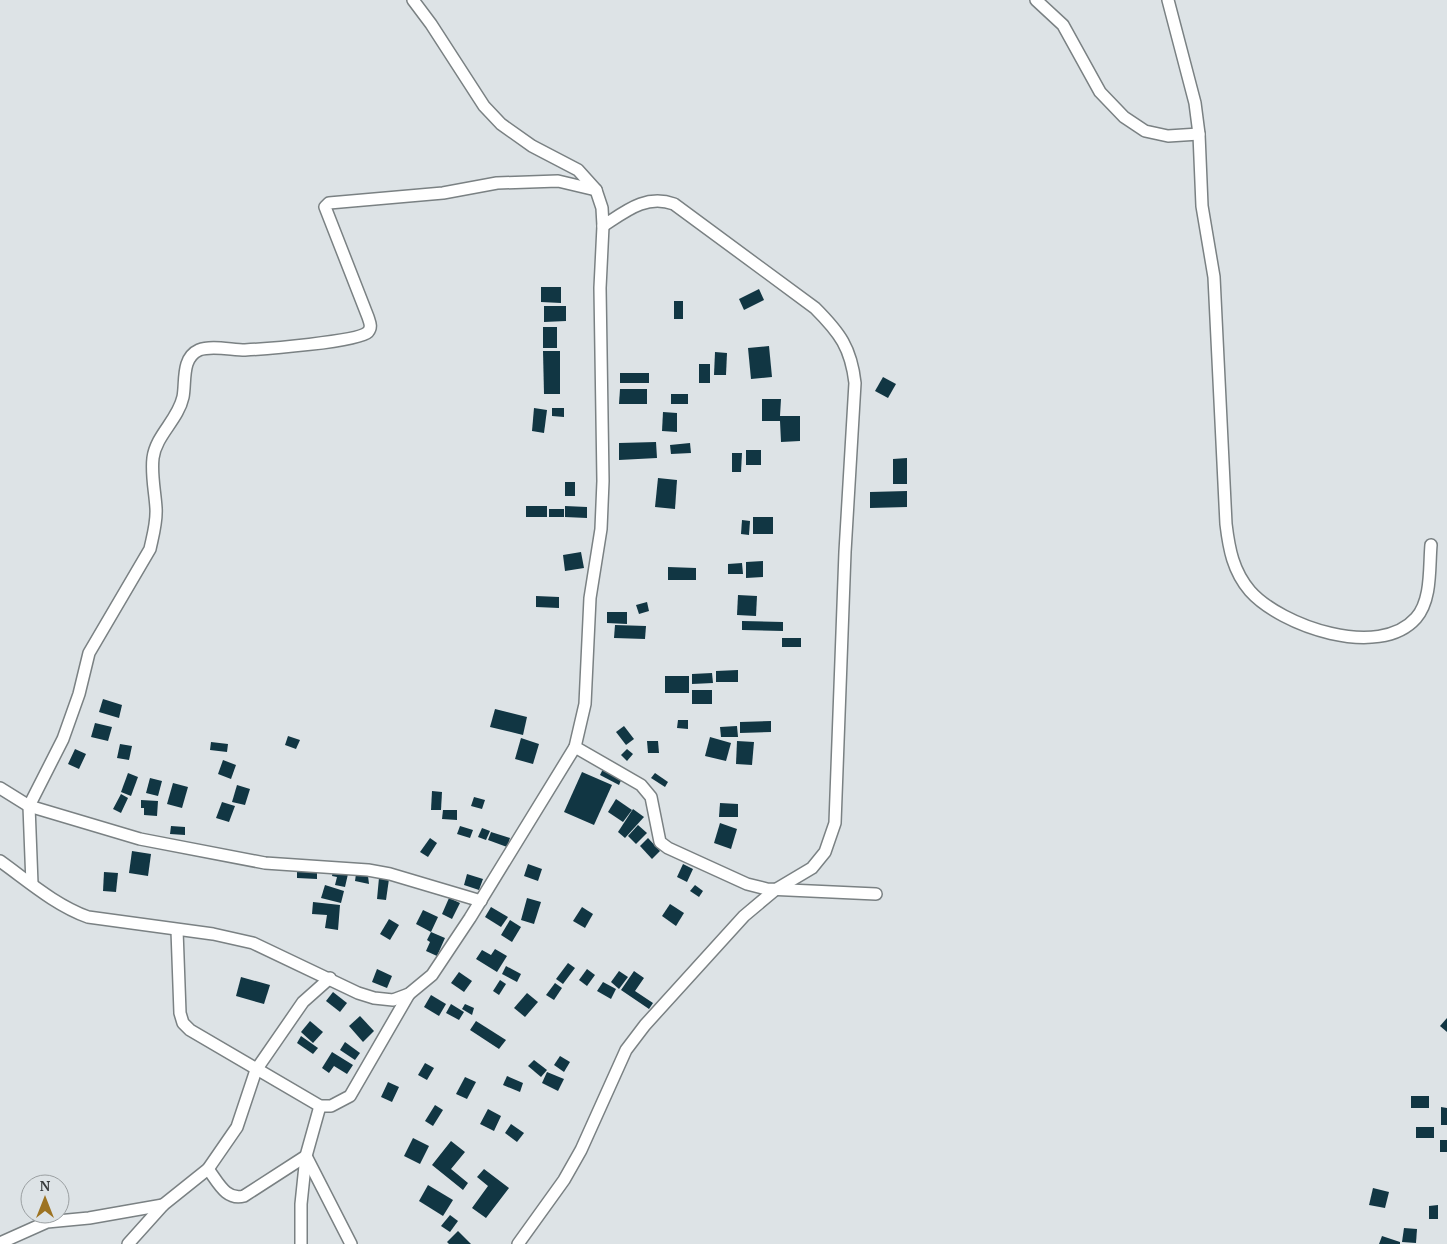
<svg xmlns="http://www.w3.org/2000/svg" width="1447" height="1244" font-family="'PT Serif',serif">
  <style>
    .building { fill: #113643 }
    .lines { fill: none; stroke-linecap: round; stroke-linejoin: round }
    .street-casing { stroke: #7a8183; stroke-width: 14 }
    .street { stroke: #fff; stroke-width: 11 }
  </style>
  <rect width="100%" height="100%" fill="#dde3e6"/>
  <!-- building -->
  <g class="building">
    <path d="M541,287H561V303L541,302Z"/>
    <path d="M759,289L764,300L744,310L739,299Z"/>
    <rect x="674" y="301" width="9" height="18"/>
    <path d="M544,306H566V321L544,322Z"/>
    <rect x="543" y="327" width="14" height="21"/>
    <path d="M769,346L772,377L751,379L748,348Z"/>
    <path d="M543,351H560V394H544Z"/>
    <path d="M715,352L727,353L726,375H714Z"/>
    <rect x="699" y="364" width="11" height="19"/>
    <rect x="620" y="373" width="29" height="10"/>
    <path d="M883,377L896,384L888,398L875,391Z"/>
    <path d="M620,389H647V404H619Z"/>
    <rect x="671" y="394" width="17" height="10"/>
    <path d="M762,399H781L780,416H800V441L781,442L780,421H762Z"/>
    <path d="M534,408L547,410L544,433L532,431Z"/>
    <path d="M552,408H564V417L552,416Z"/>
    <path d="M663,412L677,413V432L662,431Z"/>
    <path d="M656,442L657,458L619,460V443Z"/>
    <path d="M690,443L691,453L671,454L670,445Z"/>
    <rect x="746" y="450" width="15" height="15"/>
    <path d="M732,453H742L741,472H732Z"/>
    <path d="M907,458V484H893V459Z"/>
    <path d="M658,478L677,480L675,509L655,507Z"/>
    <rect x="565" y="482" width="10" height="14"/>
    <path d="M907,491V507L870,508V492Z"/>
    <rect x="526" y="506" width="21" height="11"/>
    <path d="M565,506L587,507V518L565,517Z"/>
    <rect x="549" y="509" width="15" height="8"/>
    <rect x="753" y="517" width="20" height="17"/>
    <path d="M742,520L750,521L749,535L741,534Z"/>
    <path d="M581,552L584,568L565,571L563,555Z"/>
    <path d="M763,561V577L746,578V562Z"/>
    <path d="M742,563L743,574H728V564Z"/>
    <path d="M668,567L696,568V580H668Z"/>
    <path d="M738,595L757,596L756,616L737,615Z"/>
    <path d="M536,596L559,597V608L536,607Z"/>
    <path d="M647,602L649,611L639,614L636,605Z"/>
    <path d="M607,612H627V624L607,623Z"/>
    <path d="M742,621L783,622V631L742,630Z"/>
    <path d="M615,625L646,626L645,639L614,638Z"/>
    <rect x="782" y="638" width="19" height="9"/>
    <path d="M738,670V682H716V671Z"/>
    <path d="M712,673L713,683L692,684V674Z"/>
    <rect x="665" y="676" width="24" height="17"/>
    <rect x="692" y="690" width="20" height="14"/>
    <path d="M103,699L122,705L119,718L99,712Z"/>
    <path d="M495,709L527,717L523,735L490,727Z"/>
    <path d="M678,720H688V729L677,728Z"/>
    <path d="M771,721V732L740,733V722Z"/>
    <path d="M95,723L112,727L108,741L91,737Z"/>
    <path d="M624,726L634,739L626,745L616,732Z"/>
    <path d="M737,726L738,737H721L720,727Z"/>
    <path d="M288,736L300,740L296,749L285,745Z"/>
    <path d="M710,737L731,743L726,761L705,756Z"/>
    <path d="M521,738L539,744L533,764L515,759Z"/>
    <path d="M647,741H658L659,753H648Z"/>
    <path d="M737,741L754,742L752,765L736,764Z"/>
    <path d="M211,742L228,744L227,752L210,750Z"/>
    <path d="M120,744L132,746L129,760L117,758Z"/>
    <path d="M75,749L86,754L79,769L68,764Z"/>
    <path d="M627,749L633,754L627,761L621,755Z"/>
    <path d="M223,760L236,765L231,779L218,774Z"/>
    <path d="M604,767L623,776L619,785L600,775Z"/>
    <path d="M582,772L612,785L594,825L564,812Z"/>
    <path d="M128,773L138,777L131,796L121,792Z"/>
    <path d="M655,773L668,782L665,787L651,778Z"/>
    <path d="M150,778L162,781L158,796L146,793Z"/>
    <path d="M173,783L188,787L182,808L167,804Z"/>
    <path d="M237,785L250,789L245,805L232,802Z"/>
    <path d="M432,791L442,792L441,810H431Z"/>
    <path d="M121,794L128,798L121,813L113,809Z"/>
    <path d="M474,797L485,800L482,809L471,806Z"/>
    <path d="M616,799L632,810L623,822L608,812Z"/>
    <path d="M141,800L158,801L157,816L144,815V808H141Z"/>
    <path d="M222,802L235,806L229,822L216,818Z"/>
    <path d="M720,803L738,804V817H719Z"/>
    <path d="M633,809L644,817L625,838L618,832Z"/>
    <path d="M443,810H457V820L442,819Z"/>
    <path d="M720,823L737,829L731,849L714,843Z"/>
    <path d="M638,825L647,833L636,844L628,836Z"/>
    <path d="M171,826L185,827V835L170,834Z"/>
    <path d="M460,826L473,830L470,838L457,834Z"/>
    <path d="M482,828L490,831L486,840L478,837Z"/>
    <path d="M491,832L510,838L507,847L488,840Z"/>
    <path d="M430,838L437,843L428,857L420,852Z"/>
    <path d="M648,838L660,851L652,859L640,846Z"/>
    <path d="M132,851L151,854L148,876L129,873Z"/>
    <path d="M528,864L542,869L538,881L524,876Z"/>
    <path d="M683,864L693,869L687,882L677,877Z"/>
    <path d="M297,868L317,869V879L297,878Z"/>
    <path d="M333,871L348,874L345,887L335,885L337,877L332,876Z"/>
    <path d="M104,872L118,873L116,892L103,891Z"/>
    <path d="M356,874L368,876L369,884L355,881Z"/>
    <path d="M467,874L483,879L479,890L464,885Z"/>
    <path d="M379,878L389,879L386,900L377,899Z"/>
    <path d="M325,885L344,891L341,903L321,898Z"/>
    <path d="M695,885L703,891L699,897L690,891Z"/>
    <path d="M449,898L460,903L452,919L442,914Z"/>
    <path d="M527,898L541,902L534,924L521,920Z"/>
    <path d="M313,902L340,905L338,930L325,928L327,915L312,914Z"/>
    <path d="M670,904L684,913L676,926L662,916Z"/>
    <path d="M491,907L508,917L501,927L485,917Z"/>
    <path d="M582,907L593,914L585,928L573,921Z"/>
    <path d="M423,910L438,917L431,932L416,924Z"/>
    <path d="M389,919L399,925L390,940L380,934Z"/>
    <path d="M510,920L521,927L512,942L501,935Z"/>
    <path d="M431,932L445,938L437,956L426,951L430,942L427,940Z"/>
    <path d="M495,949L507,956L497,972L476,959L482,950L491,955Z"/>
    <path d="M568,963L575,968L563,984L556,979Z"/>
    <path d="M506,966L521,974L517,982L502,974Z"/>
    <path d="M377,969L392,976L387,988L372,982Z"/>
    <path d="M587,969L595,975L587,986L579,980Z"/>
    <path d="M619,971L628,977L619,989L611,982Z"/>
    <path d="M634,971L644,978L635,991L653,1003L649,1009L621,990Z"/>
    <path d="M459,972L472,981L464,992L451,983Z"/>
    <path d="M241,977L270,985L264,1004L236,996Z"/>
    <path d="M500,980L506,984L499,995L493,991Z"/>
    <path d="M603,982L616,989L611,999L597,991Z"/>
    <path d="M555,983L562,988L554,1000L546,995Z"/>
    <path d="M333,992L347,1003L340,1012L326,1001Z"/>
    <path d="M527,993L538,1002L525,1017L514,1008Z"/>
    <path d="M431,995L446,1004L439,1016L424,1007Z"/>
    <path d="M451,1004L464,1012L459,1020L446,1013Z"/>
    <path d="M465,1004L474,1008L472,1015L462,1009Z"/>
    <path d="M360,1016L374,1031L363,1042L349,1026Z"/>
    <path d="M1447,1018V1032L1440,1026Z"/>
    <path d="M310,1021L323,1032L313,1043L301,1032Z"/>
    <path d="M476,1021L506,1040L499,1049L470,1030Z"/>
    <path d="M301,1036L318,1048L313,1054L297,1043Z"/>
    <path d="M345,1042L360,1053L355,1060L340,1050Z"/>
    <path d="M332,1052L353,1065L347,1074L334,1066L329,1073L322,1068Z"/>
    <path d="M560,1056L570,1062L564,1072L554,1065Z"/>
    <path d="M534,1060L547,1070L541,1077L528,1066Z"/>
    <path d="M425,1063L434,1068L427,1080L418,1075Z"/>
    <path d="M547,1072L564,1079L558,1091L542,1083Z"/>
    <path d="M507,1076L523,1083L520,1092L503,1085Z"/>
    <path d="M465,1077L476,1082L467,1099L456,1094Z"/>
    <path d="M388,1082L399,1087L392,1102L381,1097Z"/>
    <rect x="1411" y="1096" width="18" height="12"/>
    <path d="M435,1105L443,1110L433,1126L425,1121Z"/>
    <path d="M1441,1107L1447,1108V1125H1441Z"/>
    <path d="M488,1109L501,1116L494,1131L480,1124Z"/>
    <path d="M511,1124L524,1133L517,1142L505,1133Z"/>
    <rect x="1416" y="1127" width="18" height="11"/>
    <path d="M413,1138L429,1146L420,1164L404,1156Z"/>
    <rect x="1440" y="1140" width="7" height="12"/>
    <path d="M451,1141L465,1152L451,1169L468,1183L463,1190L432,1165Z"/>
    <path d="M484,1169L509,1188L486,1218L472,1208L488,1186L477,1177Z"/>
    <path d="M428,1185L453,1200L443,1216L419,1201Z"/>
    <path d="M1373,1188L1389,1192L1385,1208L1369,1205Z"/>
    <path d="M1438,1205V1219H1429V1206Z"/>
    <path d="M450,1215L458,1221L450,1232L441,1226Z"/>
    <path d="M1404,1228L1417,1229L1416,1243L1402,1242Z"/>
    <path d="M458,1231L471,1244H449L447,1242Z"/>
    <path d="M1382,1236L1400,1242V1244H1379Z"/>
  </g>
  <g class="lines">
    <!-- street casing -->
    <g class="street-casing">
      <g id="street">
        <path d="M1036,0L1063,25L1100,92L1124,117L1145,131L1168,136L1199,134"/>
        <path d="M1168,0L1195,103L1199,134L1202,206L1214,277L1226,524C1229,549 1233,571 1250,591C1281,626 1379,660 1416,618C1432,600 1429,567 1431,545"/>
        <path d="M575,747L641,785L651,797L660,842L668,848L747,884L767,889L876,894"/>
        <path d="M0,788L29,806L140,839L265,863L368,870L390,874L481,901"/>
        <path d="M0,861C28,881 55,905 88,917L213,934L253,943L358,993L374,998L393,1000L409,994L432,975L470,918L575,747L585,704L590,598L601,529L603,481L600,288L603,226L602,208L596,190L578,170L532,146L501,124L484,106L431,24L413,0"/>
        <path d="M32,884L29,806L63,739L79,694L89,653L150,549C153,535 157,522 156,508C155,491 151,475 153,458C156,435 178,420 183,397C186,382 181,358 199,350C211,345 232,350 245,350C263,349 358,342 368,332C372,327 370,323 368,317L325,207L329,203L443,193L497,183L558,181L596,190"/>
        <path d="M177,930L180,1013L183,1023L190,1030L320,1106H331L350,1096L409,994"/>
        <path d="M208,1169C218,1182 226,1201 244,1196L306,1156L351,1244"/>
        <path d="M0,1243L47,1222L89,1218L163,1205"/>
        <path d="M128,1244L163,1205L208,1169L237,1127L256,1070L303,1002L330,978"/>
        <path d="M301,1244V1204L306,1156L320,1106"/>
        <path d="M518,1244L564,1180L581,1150L626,1050L645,1025L744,916L775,890L812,868L825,852L835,823L845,552L855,383C851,348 840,333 815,308L674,204C646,194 626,211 603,226"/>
      </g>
    </g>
    <!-- street -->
    <use href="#street" class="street"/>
  </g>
  <!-- north arrow -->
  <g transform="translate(45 1199)"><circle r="24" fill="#dde3e6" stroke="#9ba0a2"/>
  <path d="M0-4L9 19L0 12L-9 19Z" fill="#9d7321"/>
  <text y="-8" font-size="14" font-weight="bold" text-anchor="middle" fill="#383b3c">N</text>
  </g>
</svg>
